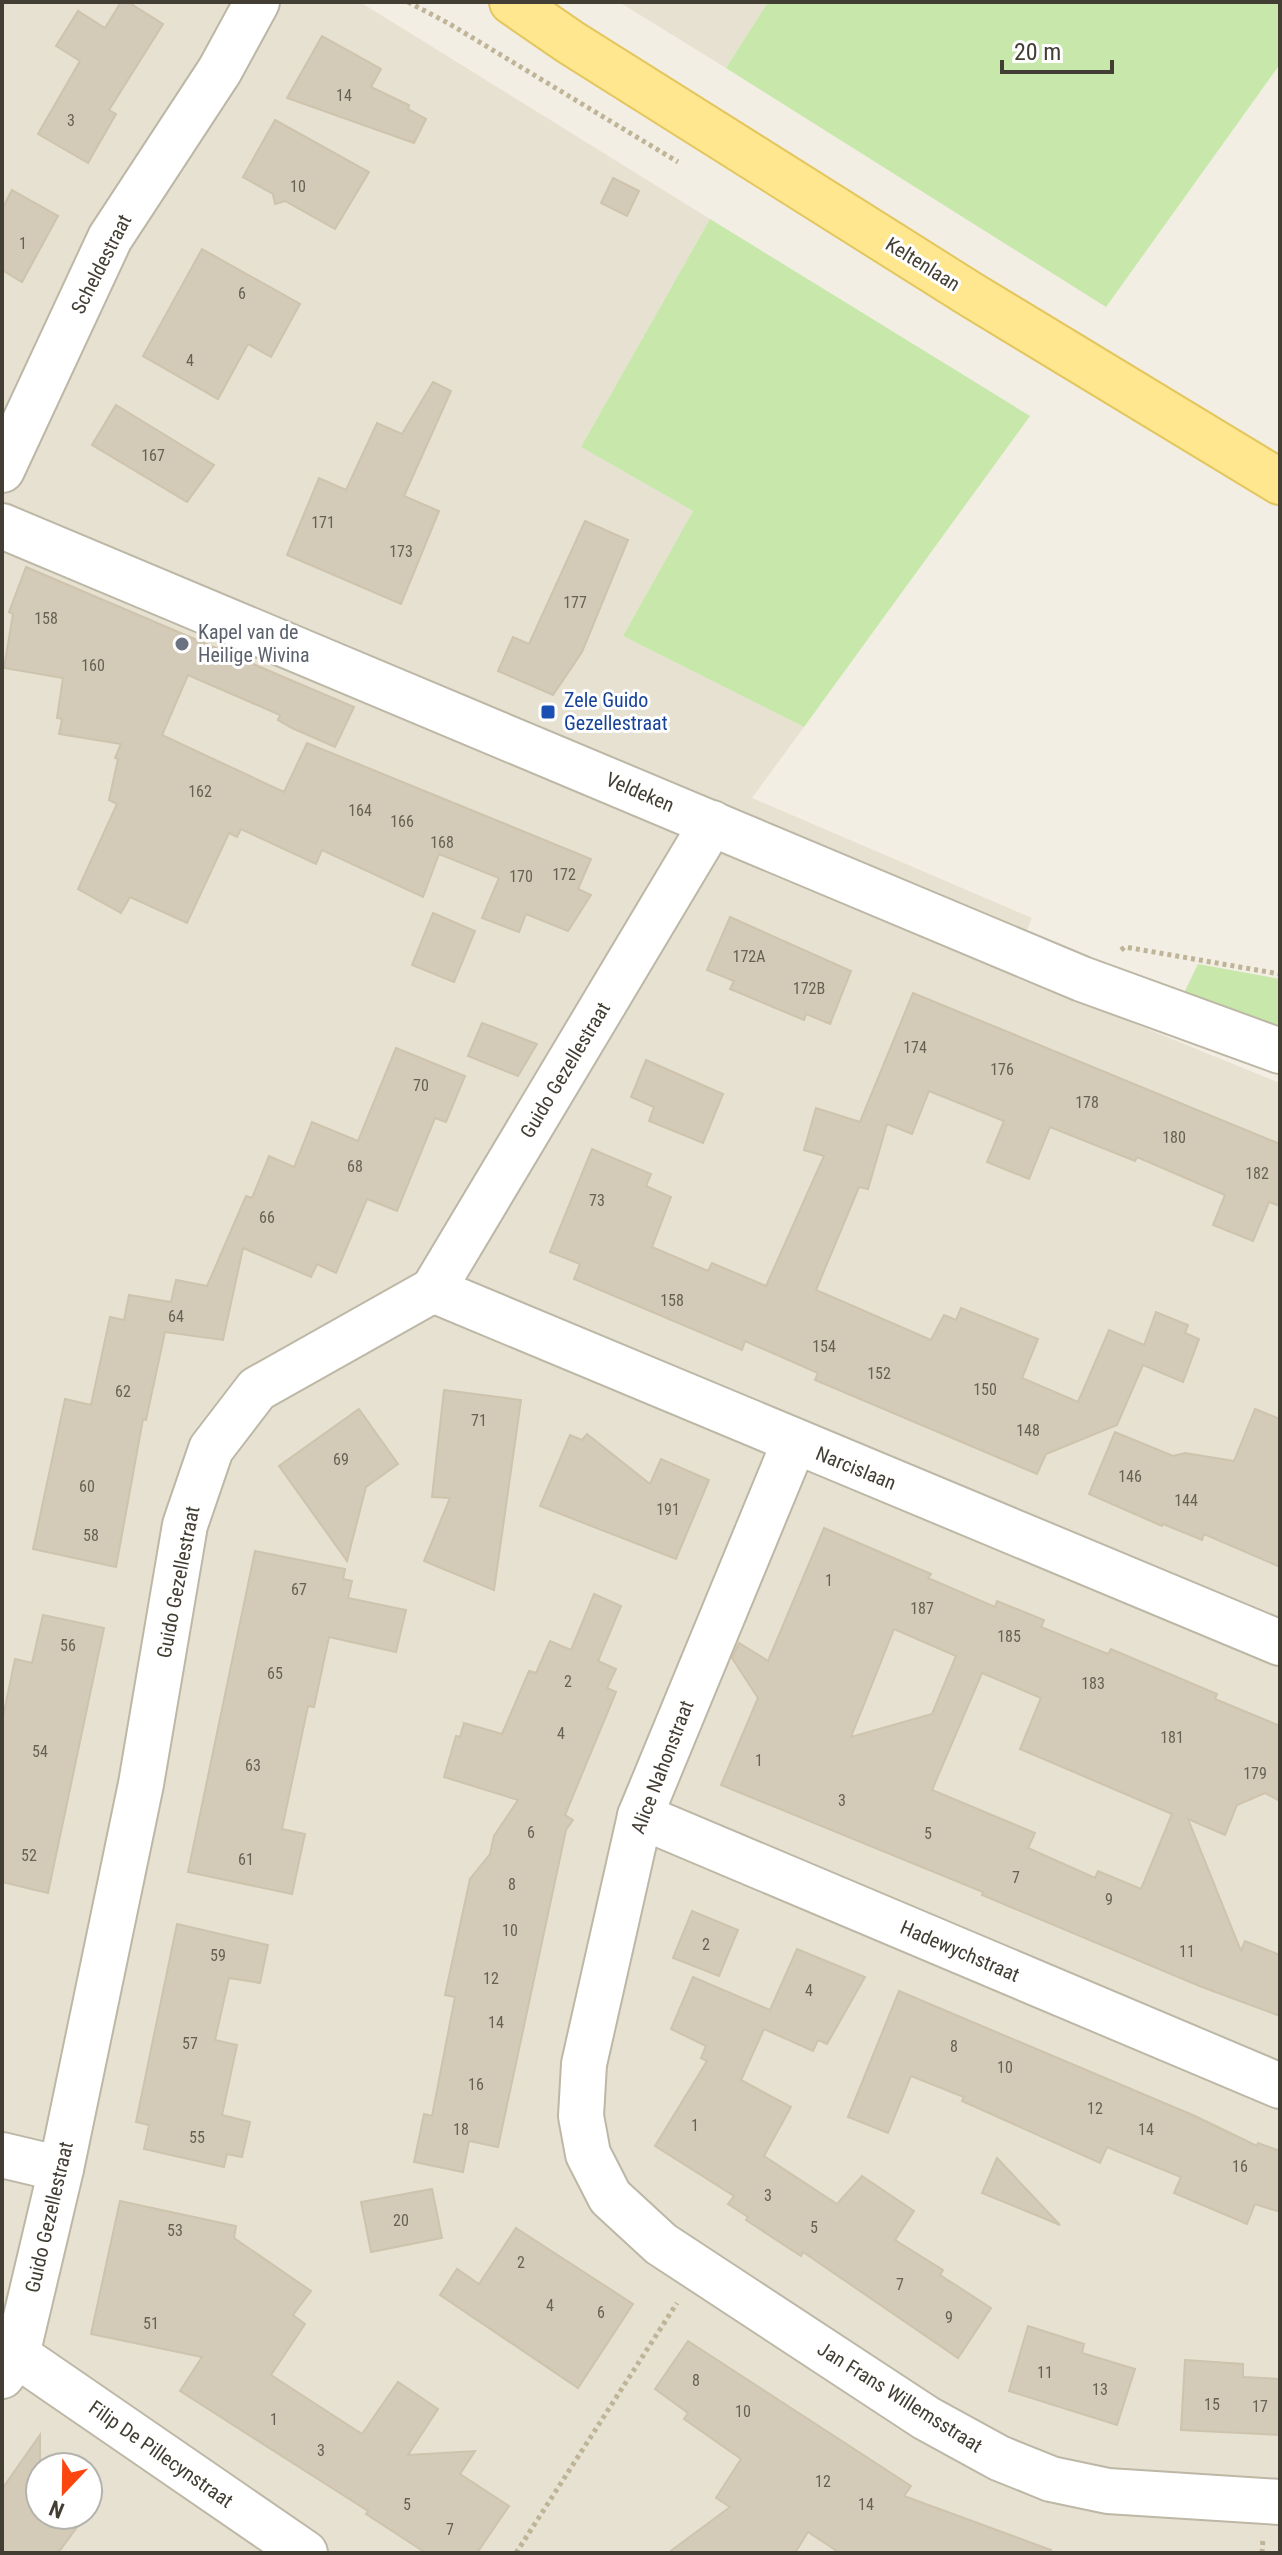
<svg xmlns="http://www.w3.org/2000/svg" width="1282" height="2555" font-family="'Roboto Condensed',sans-serif">
  <style>
    .residential { fill: #e6e1d1; fill-rule: evenodd }
    .green { fill: #c7e7ab }
    .building { fill: #d3cbb8; stroke: #cec3ac; stroke-width: 2; fill-rule: evenodd }
    .lines { fill: none; stroke-linecap: round; stroke-linejoin: round }
    .minor-casing { stroke: #bdb7a6; stroke-width: 48 }
    .major-casing { stroke: #e4c65f; stroke-width: 48 }
    .path { stroke: #bfb497; stroke-width: 5; stroke-dasharray: 4 4; stroke-linecap: butt }
    .minor { stroke: #fff; stroke-width: 44 }
    .major { stroke: #ffe78f; stroke-width: 44 }
    .worship-dot { fill: #6b7280; stroke: #fff; stroke-width: 3 }
    .transit-dot { fill: #1a4fb4; stroke: #fff; stroke-width: 3 }
    .labels { text-anchor: middle; stroke-width: 6; stroke-linejoin: round; paint-order: stroke }
    .number-label { font-size: 16px; fill: #676154 }
    .street-label { font-size: 20px; fill: #433e33; stroke: #fff }
    .worship-label { font-size: 20px; fill: #5b616d; stroke: #fff; text-anchor: start }
    .transit-label { font-size: 20px; fill: #164399; stroke: #fff; text-anchor: start }
  </style>
  <rect width="100%" height="100%" fill="#f2eee3"/>
  <!-- residential -->
  <g class="residential">
    <path d="M2,2H360L710,219L581,447L693,511L623,636L804,727L752,798L1032,918L1009,973L1280,1083V2553H2ZM40,2467H88V2515H40Z"/>
    <path d="M619,2H768L726,68Z"/>
  </g>
  <!-- green -->
  <g class="green">
    <path d="M768,2H1280V64L1106,307L726,68Z"/>
    <path d="M710,219L1030,416L804,727L623,636L693,511L581,447Z"/>
    <path d="M1198,964L1280,979V1031L1184,993Z"/>
  </g>
  <!-- building -->
  <g class="building">
    <path d="M121,2H128L163,24L109,110L116,114L88,163L38,134L80,61L56,46L78,11L105,28Z"/>
    <path d="M322,36L381,69L371,87L409,105L408,109L426,119L414,143L287,98Z"/>
    <path d="M275,120L369,172L335,229L285,201L275,204L273,194L243,177Z"/>
    <path d="M613,178L639,191L627,216L601,203Z"/>
    <path d="M12,190L58,216L22,282L2,270V209Z"/>
    <path d="M202,249L300,304L271,357L248,344L218,399L143,356Z"/>
    <path d="M433,382L451,391L404,496L439,511L401,604L287,555L319,478L346,490L377,423L402,434Z"/>
    <path d="M116,405L214,465L187,502L92,445Z"/>
    <path d="M585,521L628,540L582,652L553,695L498,671L513,637L529,644Z"/>
    <path d="M26,567L354,707L335,747L292,728L278,720L280,715L188,675L162,735L284,792L307,743L591,859L578,889L591,895L568,931L526,914L519,932L482,918L499,878L439,854L423,897L322,850L316,864L241,829L237,837L229,833L187,923L130,897L121,913L78,889L117,804L109,800L118,759L115,758L121,744L59,734L62,719L57,718L63,678L4,668L13,614L9,612Z"/>
    <path d="M433,913L475,931L454,982L412,965Z"/>
    <path d="M730,917L851,971L830,1024L806,1014L804,1020L730,989L734,981L707,970Z"/>
    <path d="M913,993L1280,1144V1206L1269,1202L1253,1241L1213,1225L1225,1195L1137,1157L1135,1161L1050,1127L1029,1179L987,1162L1004,1121L929,1091L912,1134L887,1124L868,1189L859,1187L816,1290L931,1340L944,1315L956,1320L961,1308L1038,1339L1022,1378L1078,1402L1109,1330L1144,1345L1156,1312L1188,1325L1185,1333L1199,1339L1183,1382L1143,1365L1117,1425L1046,1454L1037,1474L815,1380L818,1373L745,1341L742,1350L574,1279L580,1264L550,1252L592,1149L651,1174L646,1186L671,1197L652,1247L708,1271L712,1263L766,1286L824,1156L804,1150L816,1108L860,1122Z"/>
    <path d="M482,1023L537,1044L518,1076L468,1056Z"/>
    <path d="M396,1048L465,1076L446,1122L435,1118L397,1211L367,1199L336,1273L317,1264L311,1277L243,1248L223,1340L165,1332L146,1420L143,1419L116,1567L33,1549L65,1399L91,1405L110,1317L124,1320L129,1295L171,1302L176,1280L207,1286L246,1196L252,1198L269,1156L294,1167L312,1122L358,1141Z"/>
    <path d="M646,1060L723,1094L703,1143L649,1121L654,1107L631,1097Z"/>
    <path d="M444,1390L521,1400L494,1590L424,1561L450,1498L432,1497Z"/>
    <path d="M359,1409L398,1464L366,1487L347,1561L279,1466Z"/>
    <path d="M1255,1409L1280,1419V1567L1204,1534L1202,1540L1163,1524L1162,1526L1089,1494L1115,1432L1173,1456L1185,1453L1234,1461Z"/>
    <path d="M587,1434L650,1484L661,1459L709,1480L676,1559L540,1506L570,1435L582,1440Z"/>
    <path d="M824,1528L931,1574L928,1578L995,1607L997,1601L1044,1620L1041,1627L1108,1654L1111,1649L1217,1694L1215,1699L1280,1726V1801L1265,1793L1237,1805L1225,1835L1188,1819L1241,1951L1245,1941L1280,1955V2016L1202,1987L982,1895L983,1892L721,1785L758,1698L732,1658L739,1643L768,1661ZM894,1629L956,1656L932,1714L851,1737ZM982,1673L1041,1698L1020,1749L1172,1814L1141,1889L1098,1871L1095,1878L1028,1848L1035,1833L932,1790Z"/>
    <path d="M255,1551L345,1569L343,1579L352,1581L348,1598L406,1610L396,1652L329,1637L314,1707L308,1706L282,1829L305,1834L292,1894L188,1872Z"/>
    <path d="M594,1594L621,1606L598,1661L616,1669L607,1688L616,1692L565,1815L573,1820L566,1830L498,2147L469,2141L463,2172L414,2162L424,2114L432,2116L455,1997L445,1995L470,1879L490,1854L494,1836L518,1800L444,1777L456,1736L460,1737L464,1723L502,1734L529,1671L536,1673L550,1641L571,1650Z"/>
    <path d="M43,1615L104,1628L48,1893L2,1882V1722L15,1659L32,1663Z"/>
    <path d="M692,1911L738,1930L719,1976L673,1958Z"/>
    <path d="M177,1924L268,1945L260,1983L229,1978L215,2040L237,2045L222,2115L250,2122L242,2157L227,2154L224,2167L144,2149L149,2125L136,2122Z"/>
    <path d="M797,1949L865,1977L827,2044L818,2040L813,2051L764,2029L741,2080L791,2107L764,2156L837,2204L862,2176L914,2211L895,2240L943,2270L940,2275L991,2308L958,2358L803,2252L801,2256L746,2220L748,2217L728,2204L734,2196L655,2146L707,2061L701,2058L706,2046L671,2029L693,1977L770,2010Z"/>
    <path d="M899,1991L1195,2116L1257,2146L1258,2143L1280,2151V2212L1255,2204L1247,2224L1174,2193L1181,2177L1107,2147L1100,2163L962,2101L964,2097L911,2076L888,2133L848,2117Z"/>
    <path d="M997,2158L1060,2225L982,2193Z"/>
    <path d="M432,2189L442,2238L371,2252L361,2202Z"/>
    <path d="M120,2201L236,2226L234,2238L311,2291L293,2315L305,2324L271,2375L362,2434L398,2382L438,2409L408,2455L475,2451L460,2474L509,2506L477,2553H426L366,2514L368,2511L180,2391L202,2357L91,2334Z"/>
    <path d="M516,2228L633,2304L578,2388L440,2295L457,2269L479,2284Z"/>
    <path d="M1028,2326L1084,2344L1082,2353L1135,2369L1117,2425L1009,2391Z"/>
    <path d="M688,2341L911,2486L904,2496L1051,2550V2553H840L808,2532L795,2553H668L730,2507L716,2498L741,2459L684,2419L688,2413L655,2389Z"/>
    <path d="M1185,2360L1243,2364V2377L1280,2379V2435L1181,2430Z"/>
    <path d="M40,2435V2515H86L58,2553H2V2489Z"/>
  </g>
  <g class="lines">
    <!-- minor casing -->
    <g class="minor-casing">
      <g id="minor">
        <path d="M2,470L110,238L220,70L257,2"/>
        <path d="M2,526L1082,979L1280,1051"/>
        <path d="M433,1290L1280,1643"/>
        <path d="M794,1443L640,1816L584,2064L581,2116L588,2154L610,2197L661,2244L926,2418L999,2458L1051,2479L1108,2491L1280,2502"/>
        <path d="M640,1816L1280,2086"/>
        <path d="M2,2155L61,2169"/>
        <path d="M17,2355L305,2553"/>
        <path d="M2,2376L17,2355L61,2169L141,1784L185,1525L211,1449L257,1389L433,1290L712,823"/>
      </g>
    </g>
    <!-- major casing -->
    <g class="major-casing">
      <path id="major" d="M512,2L570,42L970,294L1280,482"/>
    </g>
    <!-- path -->
    <g class="path">
      <path d="M408,2L448,23L678,162"/>
      <path d="M1121,950L1125,947L1280,974"/>
      <path d="M516,2553L677,2303"/>
      <path d="M1262,2553L1263,2538"/>
    </g>
    <!-- minor -->
    <use href="#minor" class="minor"/>
    <!-- major -->
    <use href="#major" class="major"/>
  </g>
  <!-- markers -->
  <circle class="worship-dot" cx="182" cy="644" r="8"/>
  <rect class="transit-dot" x="540" y="704" width="16" height="16" rx="4"/>
  <g class="labels">
    <!-- number labels -->
    <g class="number-label">
      <text x="344" y="101">14</text>
      <text x="71" y="126">3</text>
      <text x="298" y="192">10</text>
      <text x="23" y="249">1</text>
      <text x="242" y="299">6</text>
      <text x="190" y="366">4</text>
      <text x="153" y="461">167</text>
      <text x="323" y="528">171</text>
      <text x="401" y="557">173</text>
      <text x="575" y="608">177</text>
      <text x="46" y="624">158</text>
      <text x="93" y="671">160</text>
      <text x="200" y="797">162</text>
      <text x="360" y="816">164</text>
      <text x="402" y="827">166</text>
      <text x="442" y="848">168</text>
      <text x="564" y="880">172</text>
      <text x="521" y="882">170</text>
      <text x="749" y="962">172A</text>
      <text x="809" y="994">172B</text>
      <text x="915" y="1053">174</text>
      <text x="1002" y="1075">176</text>
      <text x="421" y="1091">70</text>
      <text x="1087" y="1108">178</text>
      <text x="1174" y="1143">180</text>
      <text x="355" y="1172">68</text>
      <text x="1257" y="1179">182</text>
      <text x="597" y="1206">73</text>
      <text x="267" y="1223">66</text>
      <text x="672" y="1306">158</text>
      <text x="176" y="1322">64</text>
      <text x="824" y="1352">154</text>
      <text x="879" y="1379">152</text>
      <text x="985" y="1395">150</text>
      <text x="123" y="1397">62</text>
      <text x="479" y="1426">71</text>
      <text x="1028" y="1436">148</text>
      <text x="341" y="1465">69</text>
      <text x="1130" y="1482">146</text>
      <text x="87" y="1492">60</text>
      <text x="1186" y="1506">144</text>
      <text x="668" y="1515">191</text>
      <text x="91" y="1541">58</text>
      <text x="829" y="1586">1</text>
      <text x="299" y="1595">67</text>
      <text x="922" y="1614">187</text>
      <text x="1009" y="1642">185</text>
      <text x="68" y="1651">56</text>
      <text x="275" y="1679">65</text>
      <text x="568" y="1687">2</text>
      <text x="1093" y="1689">183</text>
      <text x="561" y="1739">4</text>
      <text x="1172" y="1743">181</text>
      <text x="40" y="1757">54</text>
      <text x="759" y="1766">1</text>
      <text x="253" y="1771">63</text>
      <text x="1255" y="1779">179</text>
      <text x="842" y="1806">3</text>
      <text x="531" y="1838">6</text>
      <text x="928" y="1839">5</text>
      <text x="29" y="1861">52</text>
      <text x="246" y="1865">61</text>
      <text x="1016" y="1883">7</text>
      <text x="512" y="1890">8</text>
      <text x="1109" y="1905">9</text>
      <text x="510" y="1936">10</text>
      <text x="706" y="1950">2</text>
      <text x="1187" y="1957">11</text>
      <text x="218" y="1961">59</text>
      <text x="491" y="1984">12</text>
      <text x="809" y="1996">4</text>
      <text x="496" y="2028">14</text>
      <text x="190" y="2049">57</text>
      <text x="954" y="2052">8</text>
      <text x="1005" y="2073">10</text>
      <text x="476" y="2090">16</text>
      <text x="1095" y="2114">12</text>
      <text x="695" y="2131">1</text>
      <text x="461" y="2135">18</text>
      <text x="1146" y="2135">14</text>
      <text x="197" y="2143">55</text>
      <text x="1240" y="2172">16</text>
      <text x="768" y="2201">3</text>
      <text x="401" y="2226">20</text>
      <text x="814" y="2233">5</text>
      <text x="175" y="2236">53</text>
      <text x="521" y="2268">2</text>
      <text x="900" y="2290">7</text>
      <text x="550" y="2311">4</text>
      <text x="601" y="2318">6</text>
      <text x="949" y="2323">9</text>
      <text x="151" y="2329">51</text>
      <text x="1045" y="2378">11</text>
      <text x="696" y="2386">8</text>
      <text x="1100" y="2395">13</text>
      <text x="1212" y="2410">15</text>
      <text x="1260" y="2412">17</text>
      <text x="743" y="2417">10</text>
      <text x="274" y="2425">1</text>
      <text x="321" y="2456">3</text>
      <text x="823" y="2487">12</text>
      <text x="407" y="2510">5</text>
      <text x="866" y="2510">14</text>
      <text x="450" y="2535">7</text>
    </g>
    <!-- street labels -->
    <g class="street-label">
      <text transform="translate(101 264) rotate(-63)" y="7">Scheldestraat</text>
      <text transform="translate(923 264) rotate(32)" y="7">Keltenlaan</text>
      <text transform="translate(640 792) rotate(23)" y="7">Veldeken</text>
      <text transform="translate(565 1070) rotate(-59)" y="7">Guido Gezellestraat</text>
      <text transform="translate(856 1468) rotate(22)" y="7">Narcislaan</text>
      <text transform="translate(178 1582) rotate(-79)" y="7">Guido Gezellestraat</text>
      <text transform="translate(662 1767) rotate(-69)" y="7">Alice Nahonstraat</text>
      <text transform="translate(960 1951) rotate(23)" y="7">Hadewychstraat</text>
      <text transform="translate(49 2217) rotate(-77)" y="7">Guido Gezellestraat</text>
      <text transform="translate(900 2397) rotate(32)" y="7">Jan Frans Willemsstraat</text>
      <text transform="translate(161 2454) rotate(35)" y="7">Filip De Pillecynstraat</text>
    </g>
    <!-- worship labels -->
    <g class="worship-label">
      <text x="198" y="639">Kapel van de<tspan x="198" dy="23">Heilige Wivina</tspan></text>
    </g>
    <!-- transit labels -->
    <g class="transit-label">
      <text x="564" y="707">Zele Guido<tspan x="564" dy="23">Gezellestraat</tspan></text>
    </g>
  </g>
  <!-- border -->
  <rect width="1282" height="2555" fill="none" stroke="#433e33" stroke-width="8"/>
  <!-- north arrow -->
  <g transform="translate(64 2491) rotate(202)"><circle r="38" fill="#ffffff" stroke="#b4b2ad" stroke-width="2"/>
  <path d="M0-6L14 30L0 20L-14 30Z" fill="#fb4610"/>
  <text y="-12" font-size="22" font-weight="bold" text-anchor="middle" fill="#433e33">N</text>
  </g>
  <!-- scale -->
  <path d="M1002 60v12h110v-12" fill="none" stroke="#433e33" stroke-width="4"/>
  <text x="1014" y="60" font-size="24" fill="#433e33" stroke="#ffffff" stroke-width="6" paint-order="stroke">20 m</text>
</svg>
